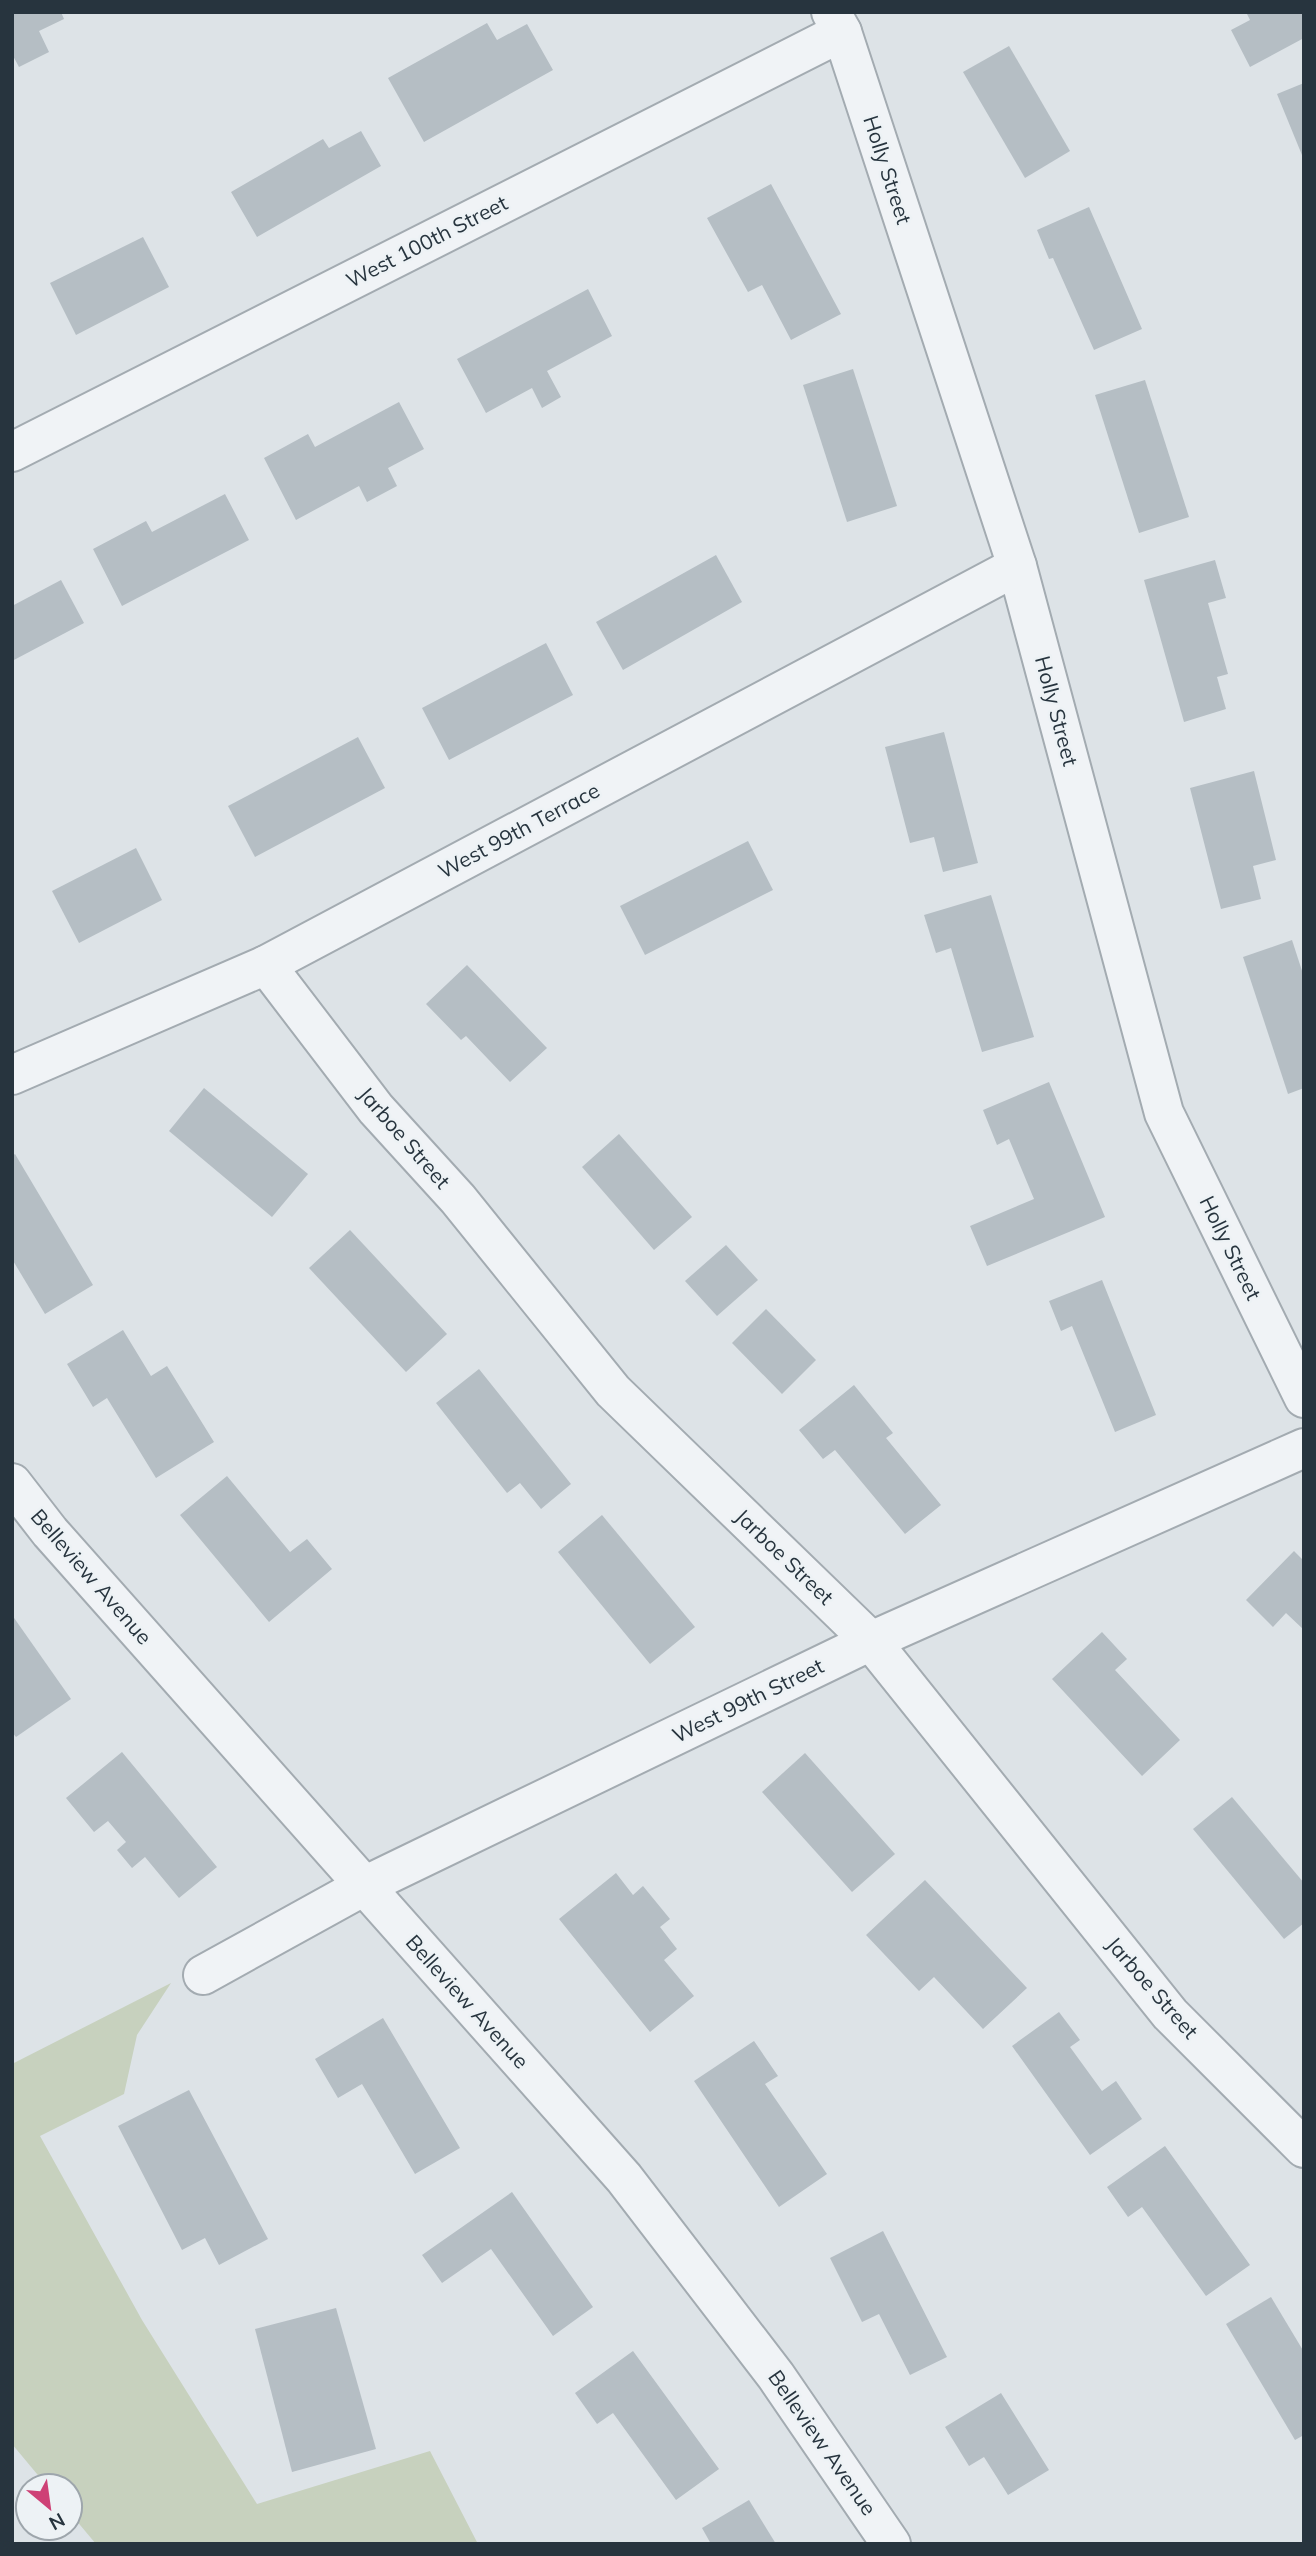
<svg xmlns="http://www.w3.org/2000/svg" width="1316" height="2556" font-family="Mulish,sans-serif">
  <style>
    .green { fill: #c7d1be }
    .building { fill: #b5bec4 }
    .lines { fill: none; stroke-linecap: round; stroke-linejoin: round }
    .minor-casing { stroke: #a3abb1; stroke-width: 42 }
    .minor { stroke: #f0f3f6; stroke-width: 38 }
    .labels { text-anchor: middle; stroke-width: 5; stroke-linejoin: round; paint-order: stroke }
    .street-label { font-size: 21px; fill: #27343e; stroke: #edf2f5 }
  </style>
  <rect width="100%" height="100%" fill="#dde3e7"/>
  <!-- green -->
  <path class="green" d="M171,1983L137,2035L124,2094L40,2136L142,2320L257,2504L430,2451L478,2544H96L70,2513V2486H47L12,2444V2064Z"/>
  <!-- building -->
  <g class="building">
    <path d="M12,12H61L64,19L39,31L49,52L19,67L12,54Z"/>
    <path d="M1246,12H1304V38L1250,67L1231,30L1250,20Z"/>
    <path d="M487,23L497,40L527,24L553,70L424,142L388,78Z"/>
    <path d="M1009,46L1070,151L1025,178L963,72Z"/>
    <path d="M1304,83V160L1277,94Z"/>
    <path d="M361,131L381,166L257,237L231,192L323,139L329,148Z"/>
    <path d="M771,184L841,314L791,340L762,285L748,292L707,218Z"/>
    <path d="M1089,207L1142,329L1094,350L1053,258L1049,259L1037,230Z"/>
    <path d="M143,237L169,287L76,335L50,283Z"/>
    <path d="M588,289L612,336L547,371L561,397L542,408L532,388L486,413L457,359Z"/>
    <path d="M853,369L897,506L847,522L803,385Z"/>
    <path d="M1145,380L1189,517L1139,533L1095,395Z"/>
    <path d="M399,402L424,449L388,468L397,486L367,502L359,486L296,520L264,458L308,434L315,447Z"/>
    <path d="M225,494L249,540L122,606L93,549L146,521L152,532Z"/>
    <path d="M716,555L742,602L623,670L596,622Z"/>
    <path d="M1215,560L1226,598L1208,603L1228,674L1217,677L1226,709L1184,722L1144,580Z"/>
    <path d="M61,580L84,623L12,661V606Z"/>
    <path d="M546,643L573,695L449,760L422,708Z"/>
    <path d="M944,732L978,863L943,872L934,837L910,843L885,747Z"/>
    <path d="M358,737L385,788L255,857L228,806Z"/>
    <path d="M1254,771L1276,860L1253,866L1261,899L1221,909L1190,788Z"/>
    <path d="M748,841L773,890L645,955L620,906Z"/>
    <path d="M136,848L162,900L79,943L52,891Z"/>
    <path d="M991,895L1034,1037L982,1052L951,948L936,953L924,915Z"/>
    <path d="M1292,940L1304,977V1088L1288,1094L1243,957Z"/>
    <path d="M467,965L547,1048L510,1082L466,1036L461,1040L426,1004Z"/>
    <path d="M1049,1082L1105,1217L987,1266L970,1226L1034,1199L1009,1139L997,1145L983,1110Z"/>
    <path d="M204,1088L308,1174L272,1217L169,1131Z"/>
    <path d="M619,1134L692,1217L654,1250L582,1167Z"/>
    <path d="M15,1154L93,1285L45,1314L12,1259V1156Z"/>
    <path d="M350,1230L447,1334L406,1372L309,1268Z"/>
    <path d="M726,1245L758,1280L717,1316L685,1281Z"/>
    <path d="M1102,1280L1156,1415L1115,1432L1072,1326L1061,1331L1049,1301Z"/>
    <path d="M766,1309L816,1360L782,1394L732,1343Z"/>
    <path d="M123,1330L151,1376L167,1366L214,1442L156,1478L107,1398L93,1407L67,1364Z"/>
    <path d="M479,1369L571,1484L541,1509L520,1483L507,1493L436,1403Z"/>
    <path d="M854,1385L893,1433L886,1438L941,1505L905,1534L835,1450L823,1459L799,1430Z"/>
    <path d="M227,1476L290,1552L307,1539L332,1569L269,1622L180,1515Z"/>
    <path d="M602,1515L695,1627L650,1664L558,1552Z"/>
    <path d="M1294,1551L1304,1561V1630L1286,1613L1273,1627L1246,1600Z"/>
    <path d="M12,1615L71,1699L16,1737L12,1732Z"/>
    <path d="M1102,1632L1127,1659L1115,1670L1180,1740L1142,1776L1052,1679Z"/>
    <path d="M122,1752L217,1867L179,1898L145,1857L132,1868L117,1850L126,1842L108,1821L94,1832L66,1798Z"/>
    <path d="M805,1753L895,1854L852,1892L762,1792Z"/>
    <path d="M1232,1797L1304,1883V1923L1284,1939L1193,1829Z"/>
    <path d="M616,1873L633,1895L643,1886L670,1919L660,1927L677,1949L664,1960L694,1996L650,2032L559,1919Z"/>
    <path d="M925,1880L1027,1988L983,2029L934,1977L919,1991L866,1935Z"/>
    <path d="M1059,2012L1080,2040L1070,2047L1102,2091L1116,2081L1142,2119L1090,2155L1012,2046Z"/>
    <path d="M383,2018L460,2148L415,2174L362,2084L338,2098L315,2059Z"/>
    <path d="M754,2041L778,2076L765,2084L827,2174L779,2207L694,2081Z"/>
    <path d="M189,2090L268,2239L219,2265L205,2238L182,2250L118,2126Z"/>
    <path d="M1165,2146L1250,2265L1206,2296L1142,2207L1128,2217L1107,2187Z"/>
    <path d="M512,2192L593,2307L553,2336L491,2249L442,2283L422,2255Z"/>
    <path d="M883,2231L947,2357L910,2375L879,2314L862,2322L830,2258Z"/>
    <path d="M1271,2297L1304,2352V2435L1295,2440L1226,2324Z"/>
    <path d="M336,2308L376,2449L292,2472L255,2329Z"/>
    <path d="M633,2351L719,2469L676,2500L613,2413L597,2424L575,2393Z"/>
    <path d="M1001,2393L1049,2470L1008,2495L984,2457L969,2466L945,2427Z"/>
    <path d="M749,2500L776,2544H711L702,2528Z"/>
  </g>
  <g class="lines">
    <!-- minor casing -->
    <g class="minor-casing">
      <g id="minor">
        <path d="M831,12L842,32L1017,566L1164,1113L1304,1398"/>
        <path d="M12,452L842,32"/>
        <path d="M266,965L376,1109L458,1199L613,1391L871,1641L1170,2014L1304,2148"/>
        <path d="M12,1075L266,965L1017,566"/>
        <path d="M12,1483L50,1532L624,2178L776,2376L891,2544"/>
        <path d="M203,1975L364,1886L871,1641L1304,1448"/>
      </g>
    </g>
    <!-- minor -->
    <use href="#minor" class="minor"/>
  </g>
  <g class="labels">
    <!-- street labels -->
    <g class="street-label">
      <text transform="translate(887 170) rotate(72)" y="7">Holly Street</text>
      <text transform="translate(427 242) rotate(-27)" y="7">West 100th Street</text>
      <text transform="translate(1056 711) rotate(75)" y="7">Holly Street</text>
      <text transform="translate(519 831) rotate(-28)" y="7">West 99th Terrace</text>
      <text transform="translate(404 1138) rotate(49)" y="7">Jarboe Street</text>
      <text transform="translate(1230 1248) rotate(64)" y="7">Holly Street</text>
      <text transform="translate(784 1557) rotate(44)" y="7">Jarboe Street</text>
      <text transform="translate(91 1577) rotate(49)" y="7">Belleview Avenue</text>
      <text transform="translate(748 1701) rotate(-26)" y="7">West 99th Street</text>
      <text transform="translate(1152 1988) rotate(49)" y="7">Jarboe Street</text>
      <text transform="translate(467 2002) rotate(48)" y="7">Belleview Avenue</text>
      <text transform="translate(822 2443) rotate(55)" y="7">Belleview Avenue</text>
    </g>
  </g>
  <!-- border -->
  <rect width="1316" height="2556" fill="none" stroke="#27343e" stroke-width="28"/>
  <!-- north arrow -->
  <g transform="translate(49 2507) rotate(151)"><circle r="33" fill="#edf2f5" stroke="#9ea6ac" stroke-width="2"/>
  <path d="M0-5L12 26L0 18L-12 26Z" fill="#ce4176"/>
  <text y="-10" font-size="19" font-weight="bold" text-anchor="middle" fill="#27343e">N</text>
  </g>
</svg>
